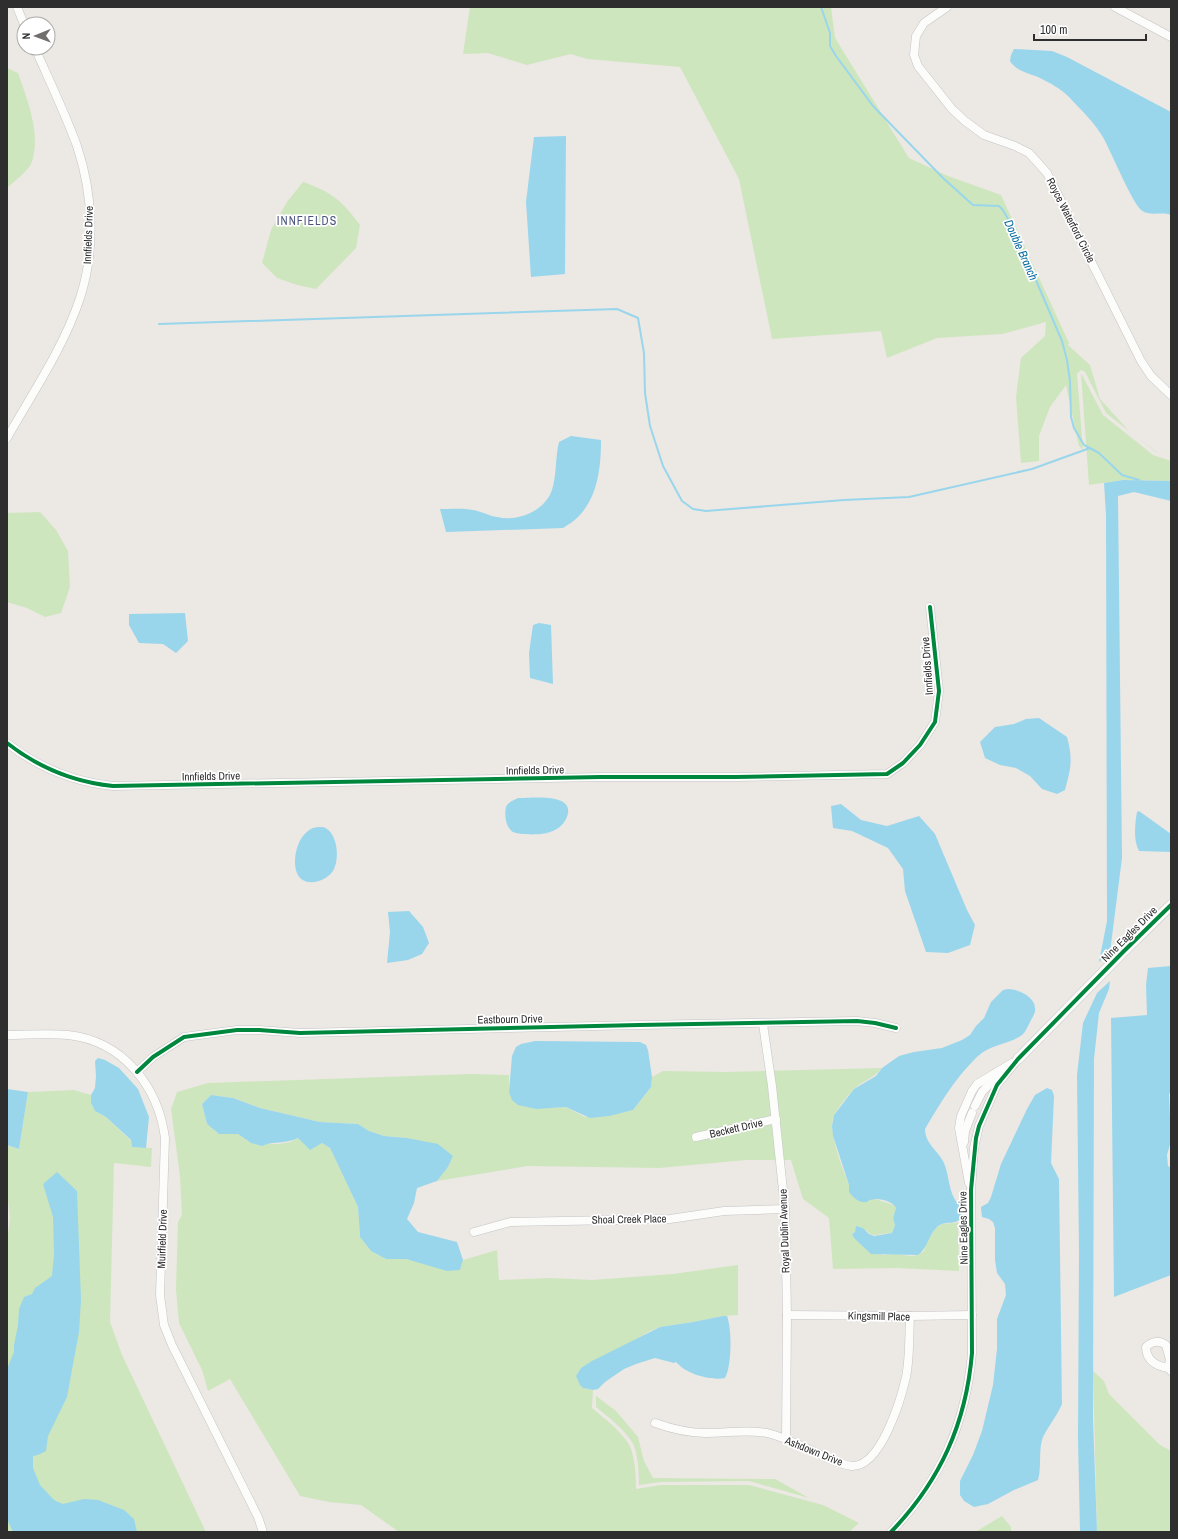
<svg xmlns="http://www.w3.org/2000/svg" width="1178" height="1539" font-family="'Archivo Narrow',sans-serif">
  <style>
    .green { fill: #cee6be }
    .water { fill: #99d6ec }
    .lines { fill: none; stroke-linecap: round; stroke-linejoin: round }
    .stream { stroke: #99d6ec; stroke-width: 2 }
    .minor-casing { stroke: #c5c4c5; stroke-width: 9 }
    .tertiary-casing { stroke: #c5c4c5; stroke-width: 11 }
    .minor { stroke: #fcfcfb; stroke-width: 8 }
    .tertiary { stroke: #fcfcfb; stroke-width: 10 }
    .cycleway-casing { stroke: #fff; stroke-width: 6 }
    .cycleway { stroke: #00873e; stroke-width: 4 }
    .labels { text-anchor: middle; stroke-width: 3.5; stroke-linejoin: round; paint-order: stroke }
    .street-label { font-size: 11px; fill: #2e2e2e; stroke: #fff }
    .neighbourhood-label { font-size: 12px; letter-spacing: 1px; fill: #4d5680; stroke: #fff }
    .water-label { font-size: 12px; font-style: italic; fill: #0d6fa3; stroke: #fff }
  </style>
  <rect width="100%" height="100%" fill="#ece8e4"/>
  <!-- green -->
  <g class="green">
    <path d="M470,7H831L835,38L909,158L948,176L1001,195L1069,343L1068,345L1090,365L1100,399L1129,431L1158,453L1156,452L1106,413L1085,372L1081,370L1077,374L1083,450L1079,446L1066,385L1050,407L1039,436V461L1021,463L1016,397L1021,358L1045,336L1046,322L1002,334L937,338L887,358L881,331L772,339L739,179L680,67L587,59L571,54L527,65L488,53L463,54Z"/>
    <path d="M7,68L18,73C27,99 42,136 31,164C28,170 13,183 7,188Z"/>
    <path d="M303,182C332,192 342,201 360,225L356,248L316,289L297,285L277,278L262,263L271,230L287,202Z"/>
    <path d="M1081,373L1103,415L1153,455L1171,461V481L1123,480L1089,485Z"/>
    <path d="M40,512L56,530L68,551L70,587L61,613L45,617L27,608L7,602V513Z"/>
    <path d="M882,1068C872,1080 861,1081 853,1090C847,1097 838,1107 834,1115C827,1132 843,1168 849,1185V1192L870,1199H875L894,1205L896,1208L893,1218L895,1225L892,1233C888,1234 886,1233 882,1234C875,1235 872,1237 866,1230L855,1232L852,1234L854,1238L883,1255L895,1254L911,1256L918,1255L924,1251L926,1242L936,1228L942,1224L955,1223L958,1222L959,1271L897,1268L833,1269L829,1218L803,1199L791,1160H746L659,1168L528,1166L437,1181L448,1167L453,1156L407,1138L384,1136L369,1131L358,1124L320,1122L260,1108L233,1098L211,1095L202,1104L207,1124L219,1134H238L251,1143L278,1144L290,1142L298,1138L322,1143L330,1148L358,1207L360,1237L371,1251L386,1259H406L460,1270L463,1260L497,1250L499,1280L551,1278L592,1280L673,1274L738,1265V1315L723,1316L693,1322L660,1327L650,1331L633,1341L583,1388L593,1390L592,1408C605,1419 619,1429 628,1443C635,1453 636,1477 636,1489L661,1485H749L823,1505L859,1523L849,1532H399L361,1505L329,1502L300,1496L230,1379L208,1391L202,1370L179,1323L176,1290L178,1222L182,1215L180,1176L171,1109L177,1092L208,1083L470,1074L509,1075V1092L553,1108L566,1107L585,1117L619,1113L633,1110L651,1087L652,1077L663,1071L727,1072Z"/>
    <path d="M74,1090L91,1095V1103L95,1111L106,1117L131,1141L132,1147L152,1148L151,1167L114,1163L110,1322L122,1355L206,1532H7V1241L10,1219L7,1190V1145L19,1149L28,1092Z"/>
    <path d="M1093,1371L1104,1381L1109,1394L1160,1445L1171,1451V1532H1097Z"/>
    <path d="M596,1396L616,1411L638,1437L644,1461L653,1478L775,1479L809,1498L749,1481L661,1482L639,1485C639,1474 638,1451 632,1442C623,1428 608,1417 596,1407Z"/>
    <path d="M1002,1516L1011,1527V1532H975Z"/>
  </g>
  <!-- water -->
  <g class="water">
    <path d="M1014,49L1052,51L1067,57L1171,112V215C1162,211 1150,217 1141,210C1132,202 1112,154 1104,139C1096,124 1081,110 1069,97C1060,88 1050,83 1038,77C1028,73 1016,71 1010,61L1011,55Z"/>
    <path d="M566,136L565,274L531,277L526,202L534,137Z"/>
    <path d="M571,436L601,440C601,467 598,497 578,517C574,521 568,525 563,528L446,532L440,509C450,509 463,508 473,510C481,511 489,516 497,517C518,522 545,511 552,490C557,474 555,458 559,442Z"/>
    <path d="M1123,480L1171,481V501L1134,492L1118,496L1122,858L1110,952L1099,962L1107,921L1106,515L1104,483Z"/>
    <path d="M185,613L188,641L176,653L163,644L139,643L129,625V614Z"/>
    <path d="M539,623L551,625L553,684L530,678L529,653L533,625Z"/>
    <path d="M1039,718L1067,737C1073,759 1071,768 1065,790L1057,794L1042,789L1030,776L1016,768L1000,765L985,758L980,742L995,727L1014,724L1026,719Z"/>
    <path d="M518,798C532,798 579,792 566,819C563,826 555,831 547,833C541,835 519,835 513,832C506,828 504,815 506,807C508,802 514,800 518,798Z"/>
    <path d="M841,804L861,820L887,826L919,816L935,834L967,910L975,925L970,945L948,953L926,952L905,891L903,869L888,848L852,831L833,828L831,806Z"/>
    <path d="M1139,811L1171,834V852L1139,851C1133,841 1135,822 1137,812Z"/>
    <path d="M323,827C337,831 340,857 334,869C328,882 303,889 297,873C292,860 297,839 308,831C312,827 318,827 323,827Z"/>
    <path d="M409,911L423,927L429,943L422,954L408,960L387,963L390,932L388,912Z"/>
    <path d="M1171,966V1092L1169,1094L1171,1141L1167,1155L1168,1166L1171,1168V1275L1114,1297L1111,1018L1147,1015L1146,985L1148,968Z"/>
    <path d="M1110,981L1109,989L1099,1013L1094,1059L1093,1418L1097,1532H1080L1078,1438L1079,1252L1077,1075L1083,1023L1097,993Z"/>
    <path d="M1008,989C1018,989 1035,997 1035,1008C1036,1013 1032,1018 1030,1022C1028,1026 1025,1033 1022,1035C1006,1046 990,1043 974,1060C954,1080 939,1105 925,1129C925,1143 937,1150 943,1161C949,1173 948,1186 954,1198C956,1202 959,1204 962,1207V1217C954,1227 946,1219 937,1227C928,1236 927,1249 918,1255L871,1254L854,1238L852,1234L855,1232L856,1226L863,1228L869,1234L874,1236L892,1233L895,1225L893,1218L896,1208C892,1200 873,1196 867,1202C858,1203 854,1198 849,1192V1185L833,1136L832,1126L834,1115L854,1089L876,1076L882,1068L899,1056L914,1052L942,1048L962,1040L970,1035L976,1026L984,1018L991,1002L1003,990Z"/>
    <path d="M535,1041L640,1042L646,1045L648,1050L652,1077L651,1087L633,1110L609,1116L590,1118L566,1107L536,1109L518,1105L512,1100L509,1092L512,1056L516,1047L521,1044Z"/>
    <path d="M98,1058L105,1060L119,1068L138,1089L149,1117L146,1148L132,1147L131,1140L106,1117L95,1111L91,1103V1095L95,1088L96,1076L95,1061Z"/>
    <path d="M1047,1088L1052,1090L1054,1096L1051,1163L1059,1179L1062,1404C1057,1416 1049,1425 1043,1437C1038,1449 1042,1467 1038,1480L1014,1490L988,1504L974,1507L964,1501L960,1495V1481L973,1455L982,1431L993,1385L997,1349V1319L1006,1295L1005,1284L997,1273L995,1260V1228L993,1222L989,1219L982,1217L981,1207L988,1203L991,1197L1001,1164L1027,1109L1035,1095Z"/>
    <path d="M7,1089L28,1092L19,1149L7,1145Z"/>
    <path d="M211,1095L233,1098L260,1108L320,1122L358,1124L369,1131L384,1136L407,1138L438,1144L453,1156L448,1167L437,1181L417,1188L414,1203L407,1219L418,1232L457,1242L463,1260L460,1270L447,1271L406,1259H386L371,1251L360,1237L358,1207L330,1148L322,1143L310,1150L298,1138C284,1145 274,1140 262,1146L251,1143L238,1134H219L207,1124L202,1104Z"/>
    <path d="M57,1172L77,1191L81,1300L79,1332L67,1397L48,1436L46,1451L38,1455L33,1456V1468L40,1485L54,1500L63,1504L84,1499L98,1500L124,1510L134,1519L137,1532H13L7,1519V1369L14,1352V1345L18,1325L19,1309L24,1297L32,1294L35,1288L52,1276L54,1254L53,1217L43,1184Z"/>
    <path d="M723,1316H727C732,1329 732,1366 725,1378C711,1381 686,1374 676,1362L674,1363L655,1358L636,1364L624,1369L605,1382L598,1389L593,1390L583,1388L580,1385L576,1376L581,1368L592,1361L660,1327L693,1322Z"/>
  </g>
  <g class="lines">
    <!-- stream -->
    <g class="stream">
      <path d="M821,7L830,33V46L836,56L873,106L943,178L973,205L999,206L1003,210L1013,228L1016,240L1035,278L1062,341L1067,360L1070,381L1071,417L1074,428L1084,445L1099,453L1122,475L1139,480"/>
      <path d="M159,324L617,309L638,318L644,353L645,393L650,426L663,466L682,501L693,509L706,511L844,500L909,497L1032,469L1090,448"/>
    </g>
    <!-- minor casing -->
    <g class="minor-casing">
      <g id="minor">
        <path d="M17,7L24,24"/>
        <path d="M947,7L924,23L916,36L914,55L918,66L952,109L965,121L984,135L1015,146L1029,153L1047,173L1141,361L1151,376L1171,395"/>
        <path d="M1115,7L1171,37"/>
        <path d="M7,438C32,394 64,347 80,298C96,249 93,194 77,146C65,113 49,80 35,48"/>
        <path d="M7,743C39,768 73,782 113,786L601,777H736L887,774L903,763L920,745L935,722L939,691L930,607"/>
        <path d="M763,1024L772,1086L785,1209L787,1315L786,1439"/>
        <path d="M7,1035C27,1035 48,1033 68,1035C123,1041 158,1086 165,1138L160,1295L164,1325L172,1345L258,1517L263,1532"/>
        <path d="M137,1072L153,1057L184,1037L237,1030H259L300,1033L639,1025L857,1021L875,1023L896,1028"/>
        <path d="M975,1106L982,1092L997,1076"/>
        <path d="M696,1137L776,1119"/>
        <path d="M964,1142L965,1131L972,1113"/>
        <path d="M969,1183L959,1128L961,1116L972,1091L977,1084L1012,1063"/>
        <path d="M474,1232L510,1222L670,1219L724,1211L785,1209"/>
        <path d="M787,1315L910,1316L972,1315"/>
        <path d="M1168,1368L1170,1360L1166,1345C1159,1340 1152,1341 1146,1347C1146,1360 1156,1366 1168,1368L1171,1371"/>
        <path d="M655,1423C672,1429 688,1433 706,1433C726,1433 747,1429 767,1433C786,1438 805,1447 823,1456C832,1460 842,1465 852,1466C881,1467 901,1399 906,1377C910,1357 909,1336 910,1316"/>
        <path d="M891,1532C940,1481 966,1424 972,1353L971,1190L974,1148L979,1126L997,1085L1018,1059"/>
      </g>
    </g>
    <!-- tertiary casing -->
    <g class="tertiary-casing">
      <path id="tertiary" d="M1018,1059L1123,952L1171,905"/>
    </g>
    <!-- minor -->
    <use href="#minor" class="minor"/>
    <!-- tertiary -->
    <use href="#tertiary" class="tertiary"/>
    <!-- cycleway casing -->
    <g class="cycleway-casing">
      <g id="cycleway">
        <path d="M7,743C39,768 73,782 113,786L601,777H736L887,774L903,763L920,745L935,722L939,691L930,607"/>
        <path d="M137,1072L153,1057L184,1037L237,1030H259L300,1033L639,1025L857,1021L875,1023L896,1028"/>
        <path d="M891,1532C940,1481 966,1424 972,1353L971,1190L976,1138L979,1126L997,1085L1018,1059L1123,952L1171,905"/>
      </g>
    </g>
    <!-- cycleway -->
    <use href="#cycleway" class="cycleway"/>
  </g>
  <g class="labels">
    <!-- street labels -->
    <g class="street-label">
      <text transform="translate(1071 220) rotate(63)" y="4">Royce Waterford Circle</text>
      <text transform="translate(88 235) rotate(-88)" y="4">Innfields Drive</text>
      <text transform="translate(927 666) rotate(-94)" y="4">Innfields Drive</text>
      <text transform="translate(535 770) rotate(-1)" y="4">Innfields Drive</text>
      <text transform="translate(211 776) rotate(-1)" y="4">Innfields Drive</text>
      <text transform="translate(1129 934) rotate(-45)" y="4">Nine Eagles Drive</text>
      <text transform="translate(510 1019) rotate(-1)" y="4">Eastbourn Drive</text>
      <text transform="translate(736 1128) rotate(-13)" y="4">Beckett Drive</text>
      <text transform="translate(629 1219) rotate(-1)" y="4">Shoal Creek Place</text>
      <text transform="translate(963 1228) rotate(-91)" y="4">Nine Eagles Drive</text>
      <text transform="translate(784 1231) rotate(-92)" y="4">Royal Dublin Avenue</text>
      <text transform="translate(162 1239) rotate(-88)" y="4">Muirfield Drive</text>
      <text transform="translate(879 1316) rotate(1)" y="4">Kingsmill Place</text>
      <text transform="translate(814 1451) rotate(22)" y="4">Ashdown Drive</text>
    </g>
    <!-- neighbourhood labels -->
    <g class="neighbourhood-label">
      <text x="307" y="225">INNFIELDS</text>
    </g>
    <!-- water labels -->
    <g class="water-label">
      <text transform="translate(1021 250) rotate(66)" y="4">Double Branch</text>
    </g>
  </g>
  <!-- border -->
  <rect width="1178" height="1539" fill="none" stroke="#2e2e2e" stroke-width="16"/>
  <!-- north arrow -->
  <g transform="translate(36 36) rotate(269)"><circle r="19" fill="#ffffff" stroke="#ababab"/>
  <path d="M0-3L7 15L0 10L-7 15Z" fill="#706f6e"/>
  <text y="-6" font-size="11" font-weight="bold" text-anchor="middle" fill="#2e2e2e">N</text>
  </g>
  <!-- scale -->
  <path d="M1034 34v6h112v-6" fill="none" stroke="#2e2e2e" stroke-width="2"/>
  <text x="1040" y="34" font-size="12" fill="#2e2e2e" stroke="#ffffff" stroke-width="3" paint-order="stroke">100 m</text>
</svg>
